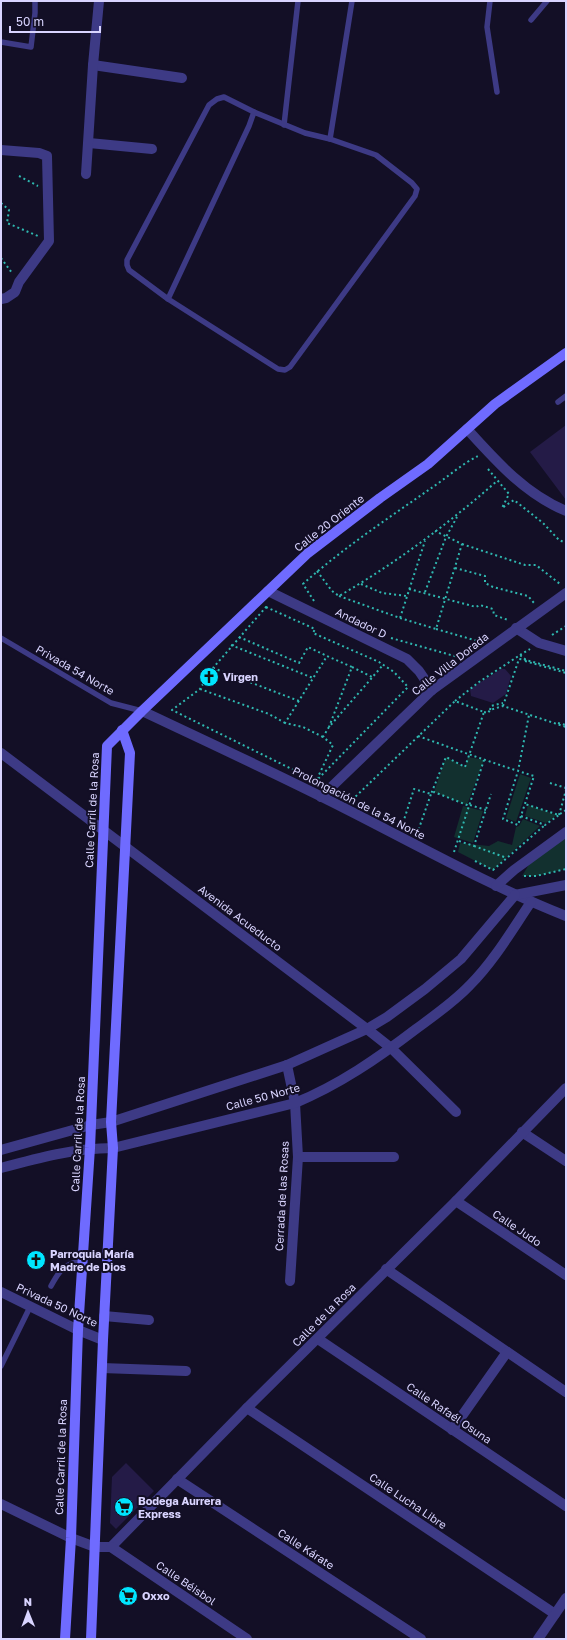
<svg xmlns="http://www.w3.org/2000/svg" width="567" height="1640" font-family="'Golos Text',sans-serif">
  <style>
    .green { fill: #12302f }
    .building { fill: #241b47 }
    .lines { fill: none; stroke-linecap: round; stroke-linejoin: round }
    .path { stroke: #2fb8b0; stroke-width: 2; stroke-dasharray: 2 3; stroke-linecap: butt }
    .service { stroke: #3d3a85; stroke-width: 5.5 }
    .minor { stroke: #3d3a85; stroke-width: 10 }
    .secondary { stroke: #6f6bff; stroke-width: 10 }
    .labels { text-anchor: middle; stroke-width: 4; stroke-linejoin: round; paint-order: stroke }
    .street-label { font-size: 11px; fill: #d9d4ff; stroke: #130f26 }
    .poi-label { font-size: 11px; font-weight: bold; fill: #d9d4ff; stroke: #130f26; text-anchor: start }
  </style>
  <rect width="100%" height="100%" fill="#130f26"/>
  <!-- green -->
  <g class="green">
    <path d="M446,757L465,767L468,757L484,760L467,805L434,792Z"/>
    <path d="M520,774L531,778L516,822L506,818Z"/>
    <path d="M528,805L557,815L546,823L525,816Z"/>
    <path d="M463,806L483,811L473,843L454,837Z"/>
    <path d="M523,819L540,826L493,870L458,852L460,843L489,846L498,841L512,845L516,827L519,826Z"/>
    <path d="M566,835V869L536,876H522L539,848Z"/>
  </g>
  <!-- building -->
  <g class="building">
    <path d="M566,425V500L530,452Z"/>
    <path d="M501,669H505L511,676L506,694L493,703L471,696L470,689Z"/>
    <path d="M126,1463L154,1491L116,1529L110,1523L112,1477Z"/>
  </g>
  <g class="lines">
    <!-- path -->
    <g class="path">
      <path d="M19,176L38,186"/>
      <path d="M1,203L9,210L7,223L38,236"/>
      <path d="M1,258L12,273"/>
      <path d="M488,469L509,494L502,508L514,500L543,523L559,540L566,543"/>
      <path d="M462,544L525,565H536L560,584"/>
      <path d="M455,568L485,576V583L493,587L528,596L534,603"/>
      <path d="M317,571L332,591L339,596C396,563 448,524 497,481"/>
      <path d="M361,584L382,593L407,596"/>
      <path d="M409,589L476,607L480,605L493,609L494,615L508,620"/>
      <path d="M425,592L446,537L457,517"/>
      <path d="M339,596L400,618L425,541"/>
      <path d="M314,601L303,584C342,549 387,519 430,489C445,479 463,463 478,456"/>
      <path d="M266,607L315,629L313,633L379,662L394,672L408,687L316,781L172,710L200,689L213,668Z"/>
      <path d="M400,618L436,629L462,544L435,531"/>
      <path d="M436,629L481,642"/>
      <path d="M552,635L566,626"/>
      <path d="M239,637L299,663L308,647L327,656"/>
      <path d="M391,638L458,657"/>
      <path d="M231,645L313,678"/>
      <path d="M520,655L530,649"/>
      <path d="M525,661L566,673"/>
      <path d="M352,667L372,677"/>
      <path d="M213,668L299,701"/>
      <path d="M200,689L269,714L285,723"/>
      <path d="M455,701L479,682L520,655L526,660L566,671"/>
      <path d="M503,706L519,659L526,660"/>
      <path d="M490,710L491,706L503,703"/>
      <path d="M484,712L488,713L490,710L503,706L566,727"/>
      <path d="M558,723L566,725"/>
      <path d="M418,736C457,750 495,764 534,776L518,825L503,819L518,771L529,715"/>
      <path d="M323,737L303,727L285,723L327,656L352,667L329,727"/>
      <path d="M317,779L333,745L323,737L329,727L383,665"/>
      <path d="M550,783L566,788"/>
      <path d="M352,800L455,701L484,712L465,767L446,757L431,794L414,789L402,826"/>
      <path d="M470,805L486,810"/>
      <path d="M560,814L566,810"/>
      <path d="M559,815L566,790"/>
      <path d="M521,816L545,825L559,815L525,804"/>
      <path d="M417,834L431,794L434,792L467,805L469,808"/>
      <path d="M459,841L474,846L491,794"/>
      <path d="M474,846L507,858"/>
      <path d="M454,852L484,760"/>
      <path d="M475,861L493,870L545,825"/>
      <path d="M524,876H536L566,869"/>
    </g>
    <!-- service -->
    <g class="service">
      <path d="M490,1L487,27L497,92"/>
      <path d="M531,20L547,1"/>
      <path d="M1,42L31,47L35,13V1"/>
      <path d="M254,112L305,133L330,139L376,155L412,183L417,189L415,196L290,367L285,370L278,369L168,299L249,126Z"/>
      <path d="M284,125L298,1"/>
      <path d="M330,139L352,1"/>
      <path d="M168,299L129,270L127,265V260L209,105L217,99L224,97L254,112"/>
      <path d="M558,402L566,396"/>
      <path d="M1,638L111,703L142,711"/>
      <path d="M51,1286C59,1271 64,1263 83,1261"/>
      <path d="M1,1366L30,1307"/>
    </g>
    <!-- minor -->
    <g class="minor">
      <path d="M93,65L182,78"/>
      <path d="M89,143L152,149"/>
      <path d="M1,150L39,153L47,156L49,241L19,282L15,292L6,298L1,299"/>
      <path d="M86,174L93,65L99,1"/>
      <path d="M467,429C496,461 525,494 566,511"/>
      <path d="M268,591L407,659L419,671L432,690"/>
      <path d="M516,628L539,643L566,651"/>
      <path d="M142,711C210,743 279,775 346,809C419,846 490,886 566,916"/>
      <path d="M1,753L367,1029L391,1048L456,1112"/>
      <path d="M321,797L432,690L566,593"/>
      <path d="M496,886L514,870L566,832"/>
      <path d="M515,895L566,885"/>
      <path d="M287,1065L295,1103L298,1157L290,1281"/>
      <path d="M522,1132L566,1161"/>
      <path d="M1,1150L91,1125L111,1122L287,1065L367,1029L387,1017L425,989L461,959L515,895"/>
      <path d="M298,1157H394"/>
      <path d="M1,1168C38,1158 75,1148 113,1148L295,1103C339,1085 378,1058 416,1029C435,1015 454,1002 470,985C494,961 512,930 531,902"/>
      <path d="M456,1201L566,1275"/>
      <path d="M386,1269L566,1392"/>
      <path d="M1,1292L78,1330L103,1340"/>
      <path d="M104,1316L149,1320"/>
      <path d="M318,1339L566,1506"/>
      <path d="M102,1368L186,1371"/>
      <path d="M247,1408L555,1614"/>
      <path d="M452,1430L507,1352"/>
      <path d="M177,1479L421,1639"/>
      <path d="M1,1504L71,1538L95,1547H111L247,1408L456,1201L566,1088"/>
      <path d="M111,1547L247,1639"/>
      <path d="M538,1639L566,1598"/>
    </g>
    <!-- secondary -->
    <g class="secondary">
      <path d="M65,1639L71,1538L78,1330L90,1148L107,746L142,711L308,553L380,498L428,464L495,404L566,353"/>
      <path d="M91,1639L103,1340L113,1148L111,1122L130,753L122,730"/>
    </g>
  </g>
  <!-- icons -->
  <defs>
    <g id="church-disc" transform="scale(1)"><circle r="9.5" fill="#00e5ff" stroke="#130f26"/><path d="M-1.2-6h2.4v3.5h3.3v2.4h-3.3V6h-2.4V-.1h-3.3v-2.4h3.3Z" fill="#111"/></g>
    <g id="supermarket-disc" transform="scale(1)"><circle r="9.5" fill="#00e5ff" stroke="#130f26"/><path d="M-6-5.5h2.5l.6 2H6L4.5 2H-2.5L-4.4-4H-6ZM-1.5 3.2a1.3 1.3 0 1 0 .1 0ZM3 3.2a1.3 1.3 0 1 0 .1 0Z" fill="#111"/></g>
  </defs>
  <g fill-rule="evenodd">
    <use href="#church-disc" x="209" y="677"/>
    <use href="#church-disc" x="36" y="1260"/>
    <use href="#supermarket-disc" x="124" y="1507"/>
    <use href="#supermarket-disc" x="128" y="1596"/>
  </g>
  <g class="labels">
    <!-- street labels -->
    <g class="street-label">
      <text transform="translate(329 523) rotate(-38)" y="4">Calle 20 Oriente</text>
      <text transform="translate(361 623) rotate(26)" y="4">Andador D</text>
      <text transform="translate(450 664) rotate(-38)" y="4">Calle Villa Dorada</text>
      <text transform="translate(75 670) rotate(30)" y="4">Privada 54 Norte</text>
      <text transform="translate(359 803) rotate(27)" y="4">Prolongación de la 54 Norte</text>
      <text transform="translate(92 810) rotate(-87)" y="4">Calle Carril de la Rosa</text>
      <text transform="translate(240 918) rotate(37)" y="4">Avenida Acueducto</text>
      <text transform="translate(263 1097) rotate(-15)" y="4">Calle 50 Norte</text>
      <text transform="translate(78 1134) rotate(-87)" y="4">Calle Carril de la Rosa</text>
      <text transform="translate(282 1196) rotate(-87)" y="4">Cerrada de las Rosas</text>
      <text transform="translate(517 1228) rotate(34)" y="4">Calle Judo</text>
      <text transform="translate(57 1305) rotate(25)" y="4">Privada 50 Norte</text>
      <text transform="translate(324 1315) rotate(-45)" y="4">Calle de la Rosa</text>
      <text transform="translate(449 1413) rotate(34)" y="4">Calle Rafaél Osuna</text>
      <text transform="translate(61 1457) rotate(-88)" y="4">Calle Carril de la Rosa</text>
      <text transform="translate(408 1501) rotate(34)" y="4">Calle Lucha Libre</text>
      <text transform="translate(306 1549) rotate(33)" y="4">Calle Kárate</text>
      <text transform="translate(186 1583) rotate(34)" y="4">Calle Béisbol</text>
    </g>
    <!-- poi labels -->
    <g class="poi-label">
      <text x="223" y="681">Virgen</text>
      <text x="50" y="1258">Parroquia María<tspan x="50" dy="13">Madre de Dios</tspan></text>
      <text x="138" y="1505">Bodega Aurrera<tspan x="138" dy="13">Express</tspan></text>
      <text x="142" y="1600">Oxxo</text>
    </g>
  </g>
  <!-- border -->
  <rect width="567" height="1640" fill="none" stroke="#d9d4ff" stroke-width="4"/>
  <!-- north arrow -->
  <g transform="translate(28 1612) rotate(359)" stroke="#130f26" stroke-width="3" paint-order="stroke">
  <path d="M0-3L7 15L0 10L-7 15Z" fill="#d9d4ff"/>
  <text y="-6" font-size="11" font-weight="bold" text-anchor="middle" fill="#d9d4ff">N</text>
  </g>
  <!-- scale -->
  <path d="M10 26v6h90v-6" fill="none" stroke="#d9d4ff" stroke-width="2"/>
  <text x="16" y="26" font-size="12" fill="#d9d4ff" stroke="#130f26" stroke-width="3" paint-order="stroke">50 m</text>
</svg>
